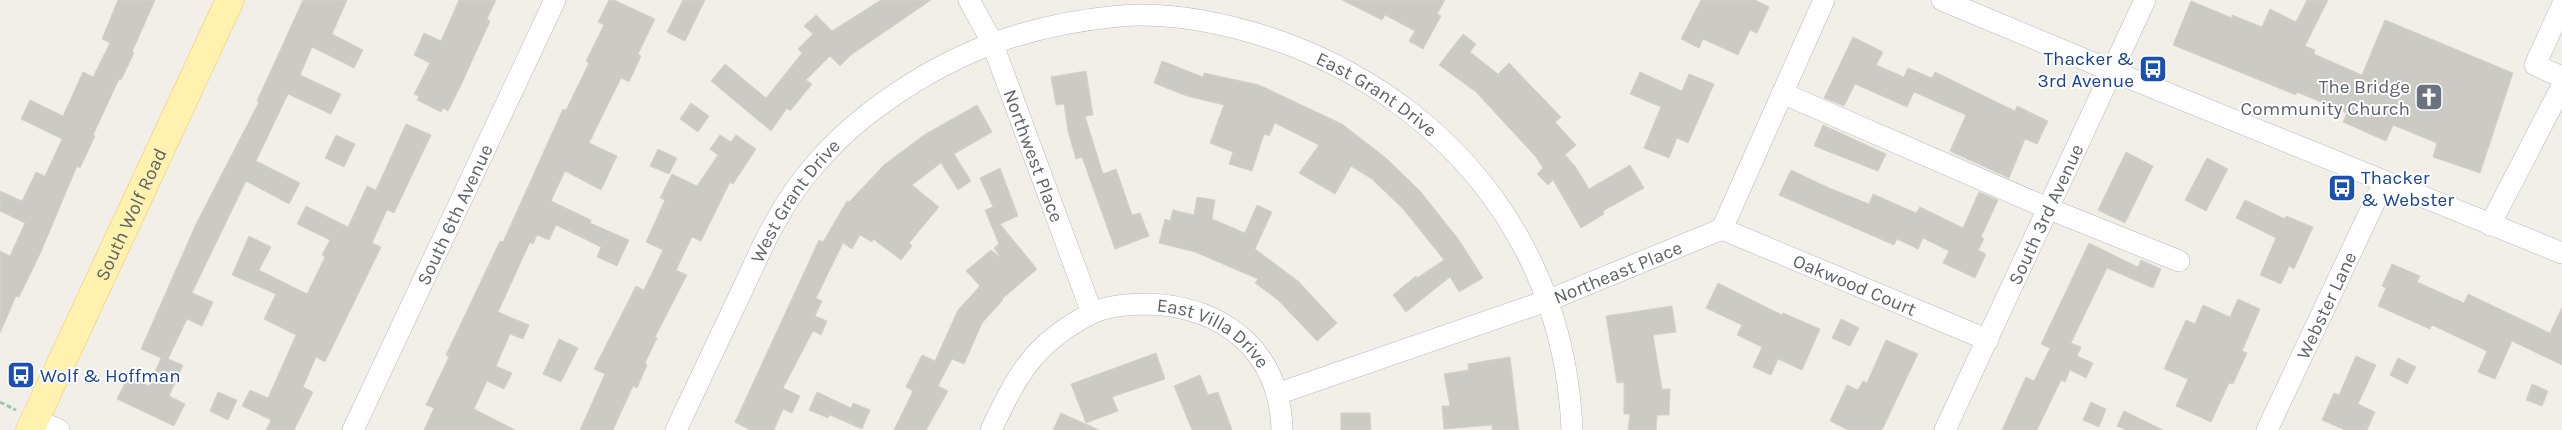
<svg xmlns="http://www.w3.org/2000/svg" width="2562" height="430" font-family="Karla,sans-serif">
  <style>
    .building { fill: #cccac5; stroke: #d6d1c6 }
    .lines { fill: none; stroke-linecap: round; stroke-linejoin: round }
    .minor-casing { stroke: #b5b8bc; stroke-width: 22 }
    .major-casing { stroke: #f2c960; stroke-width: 29 }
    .path { stroke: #9cc7a9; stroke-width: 3; stroke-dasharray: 5 2.5; stroke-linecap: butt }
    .minor { stroke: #fff; stroke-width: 21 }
    .major { stroke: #fff2af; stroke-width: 28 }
    .labels { text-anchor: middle; stroke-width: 4; stroke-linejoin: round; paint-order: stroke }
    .transit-label { font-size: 19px; fill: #164399; stroke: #fff; text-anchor: start }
    .worship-label { font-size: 19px; fill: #5b616d; stroke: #fff; text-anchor: end }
    .street-label { font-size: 19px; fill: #5f6368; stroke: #fff }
  </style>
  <rect width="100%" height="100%" fill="#f1efe8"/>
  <!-- building -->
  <g class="building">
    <path d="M118,0H155L132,52L134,53L121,80L119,79L93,135L95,136L80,168L77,166L40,254L19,297L16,296L0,333V251L10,256L25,223L0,211V191L22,201L36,172L45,176L62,139L21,119L30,100L63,116L83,72L93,77L110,43L102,39Z"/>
    <path d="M303,0H347L332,34L363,50L354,68L312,47L300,75L341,94L331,114L288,94L256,161L300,183L289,204L246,181L192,293L213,302L202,326L187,319L168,359L183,365L169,396L185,404L174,426L117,399L128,377L149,386L161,358L141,349L196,224L259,102L257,101Z"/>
    <path d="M459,0H496L487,19L490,21L461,85L448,111L443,108L441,112L417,100L419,96L414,94L430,63L414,55L424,33L441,41Z"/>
    <path d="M609,0H614L655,19L638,54L641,56L629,82L621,78L589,143L617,156L601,190L565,171L551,201L591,220L590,223L629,240L617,266L597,257L601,247L556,225L549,240L537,235L533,244L530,242L498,312L529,325L523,339L510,334L496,366L512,373L504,389L487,381L474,409L515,430H424L434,408L426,405L449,357L446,355L500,241L503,242L563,109L566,110L589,63L586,61L604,25L598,22Z"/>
    <path d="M683,0H705L685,41L667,32Z"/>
    <path d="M881,0H931L851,55L840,66L830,56L806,80L812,84L790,111L787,108L771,131L711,81L725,64L766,98L802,53L798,49L813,34L804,26L816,15L832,31Z"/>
    <path d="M1342,0H1445L1437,14L1441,16L1423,49L1409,41L1415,31L1385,15L1382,20Z"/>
    <path d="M1701,0H1755L1769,7L1757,33L1750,30L1738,55L1703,39L1699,48L1681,39Z"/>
    <path d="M2307,0H2328L2305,46L2315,50L2314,54L2362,75L2385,20L2513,73L2480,173L2433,157L2437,143L2393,125L2386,141L2343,122L2347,113L2297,92L2296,95L2173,45L2191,1L2232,18V15L2262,27L2270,9L2296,22Z"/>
    <path d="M1463,34L1476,44L1470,52L1498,74L1509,63L1561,117L1555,122L1576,145L1565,155L1575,166L1589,189L1630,165L1644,188L1603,211L1604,214L1581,228L1553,180L1548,185L1537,174L1543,168L1536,157L1476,92L1439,65Z"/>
    <path d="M1853,37L1883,52L1876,65L1904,77L1908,68L1932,78L1935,72L2015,111L2017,106L2048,121L2037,144L2025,139L2009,178L1950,151L1966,115L1914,92L1907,107L1855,84L1844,106L1824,98Z"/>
    <path d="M1162,61L1203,77L1204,73L1259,85L1342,124L1386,158L1420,191L1459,240L1483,278L1459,292L1450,277L1406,312L1393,295L1416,276L1417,278L1444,260L1404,210L1372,179L1351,166L1335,194L1299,173L1319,145L1275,123L1269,136L1264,134L1252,171L1229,164L1233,152L1210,143L1224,105L1187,96L1154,83Z"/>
    <path d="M1086,71L1093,115L1085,116L1103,174L1116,169L1132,215L1140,213L1149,236L1115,249L1082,157L1076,159L1068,131L1064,104L1056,105L1051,77Z"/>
    <path d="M1640,72L1682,91L1689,74L1714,84L1688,143L1677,138L1669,158L1644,148L1661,107L1630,94Z"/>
    <path d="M691,103L709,116L698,132L680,119Z"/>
    <path d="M977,105L992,132L954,154L971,181L958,190L941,163L912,185L939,207L909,243L912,246L901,260L873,239L872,242L860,235L852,249L843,243L816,298L822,301L815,316L827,321L821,335L813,331L783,388L800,396L792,413L783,409L774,430H750L735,422L819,240L823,242L847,201L849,202L884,165L924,135Z"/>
    <path d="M406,124L431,135L394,213L387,210L372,243L381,247L325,362L316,357L303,387L313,392L294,430H266L271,420L242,406L250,390L268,398L296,335L264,319L276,294L232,275L249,236L271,247L259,270L307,294L325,257L322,255L330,240L297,224L306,206L348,227L367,186L376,190Z"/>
    <path d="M1823,125L1886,154L1878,171L1814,146Z"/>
    <path d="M336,135L355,144L344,167L325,158Z"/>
    <path d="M720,135L731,142L736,135L756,149L733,184L730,182L701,241L692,237L676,270L687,275L655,337L657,338L645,363L647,365L637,388L633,386L613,430H580L605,374L594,369L636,286L644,290L663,250L646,242L665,200L660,198L672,174L697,186L718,155L710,149Z"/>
    <path d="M658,149L677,158L669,174L650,166Z"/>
    <path d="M2126,152L2153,166L2125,223L2098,210Z"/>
    <path d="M2207,158L2228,169L2206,211L2185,200Z"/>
    <path d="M1000,168L1018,216L1000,224L1037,269L1002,299L1003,300L982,323L964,364L952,359L938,386L948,391L926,430H894L913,391L906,387L922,355L935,361L958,310L980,286L966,271L991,250L1001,258L994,248L999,244L985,210L993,207L980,178Z"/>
    <path d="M1791,170L1829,188L1869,204L1873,194L1916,213L1920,207L1963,228L1979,192L1998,200L1981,237L1984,239L1978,250L1986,254L1975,278L1943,263L1949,251L1923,238L1918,249L1897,239L1894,245L1779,195Z"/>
    <path d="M1197,197L1215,200L1212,219L1245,233L1257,205L1272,212L1255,249L1298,281L1337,323L1317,341L1278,300L1255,283L1258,279L1195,252L1159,243L1165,219L1170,221L1173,210L1194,215Z"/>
    <path d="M2245,200L2285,219L2286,216L2313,227L2294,269L2289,266L2281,284L2260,275L2276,238L2236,218Z"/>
    <path d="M2089,243L2138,267L2141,260L2161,269L2153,288L2107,268L2071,343L2081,347L2077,356L2093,363L2086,378L2070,370L2065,382L2061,380L2037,430H2002L2026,377L2034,381L2050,348L2041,344Z"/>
    <path d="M2392,264L2420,276L2417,282L2464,303L2468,294L2550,333L2562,307V365L2512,341L2495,379L2478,372L2487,351L2432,325L2430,329L2378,306L2386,288L2382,286Z"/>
    <path d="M1718,283L1782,315L1783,313L1820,329L1802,370L1778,359L1771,375L1753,367L1762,347L1737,335L1742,325L1706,308Z"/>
    <path d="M2238,299L2260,309L2242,351L2247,353L2233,384L2229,383L2211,422L2176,406L2188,379L2164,369L2186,320L2195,324L2203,305L2230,317Z"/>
    <path d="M1672,306L1676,332L1653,335L1662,389H1670L1669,415H1657L1656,430H1628L1630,414H1624V382L1617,383L1606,316Z"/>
    <path d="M1841,319L1859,328L1850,346L1832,338Z"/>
    <path d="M559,339L578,348L561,382L543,374Z"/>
    <path d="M1886,340L1918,354L1882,430H1848L1830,421L1847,385L1858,390L1863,381L1867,383Z"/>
    <path d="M1156,353L1165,379L1112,397L1118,411L1086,423L1071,384Z"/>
    <path d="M2356,356L2376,365L2358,404L2375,412L2367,430H2345L2322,420L2334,393L2339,395Z"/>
    <path d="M1510,357L1519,430H1492V425L1444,429L1442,406H1450L1444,374L1469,370L1468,364Z"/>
    <path d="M2398,358L2416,367L2407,384L2390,375Z"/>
    <path d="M1200,375L1208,395L1218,392L1232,430H1192L1174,386Z"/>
    <path d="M2532,384L2548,391L2542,406L2526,400Z"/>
    <path d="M218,392L237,400L228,420L210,411Z"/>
    <path d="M817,392L851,408L853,403L870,410L862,429L830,415L828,418L809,410Z"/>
    <path d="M2091,402L2106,409L2099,427L2083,420Z"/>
    <path d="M2124,411L2163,430H2126L2117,426Z"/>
    <path d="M1061,413L1099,430H1053Z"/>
    <path d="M1341,413H1370L1371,430H1341Z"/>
  </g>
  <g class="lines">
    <!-- minor casing -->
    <g class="minor-casing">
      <g id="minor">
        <path id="s1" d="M969,0L992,42L1092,313"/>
        <path d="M1942,0L2112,71L2562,253"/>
        <path d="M2562,6L2535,65L2562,77"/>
        <path d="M1782,93L2047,208L2179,261"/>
        <path d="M2490,225L2562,86"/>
        <path id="s2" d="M1722,229L1988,340"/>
        <path id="s3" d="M1277,394L1549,300L1722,229L1824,0"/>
        <path d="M35,419L59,430"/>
        <path id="s4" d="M353,430L555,0"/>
        <path id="s5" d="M676,430C696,388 716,346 736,303C750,275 761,246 777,219C798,180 833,141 868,114C946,54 1022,25 1120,16C1174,11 1239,26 1290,45C1456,109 1565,251 1572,430"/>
        <path id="s6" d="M991,430C1018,374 1032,345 1090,314C1106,306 1131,304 1149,304C1224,307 1280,351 1282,430"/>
        <path id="s7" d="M1945,430L2145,0"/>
        <path id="s8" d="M2267,430L2384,182"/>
      </g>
    </g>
    <!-- major casing -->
    <g class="major-casing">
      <g id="major">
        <path id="s9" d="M30,430L230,0"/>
      </g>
    </g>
    <!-- path -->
    <path class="path" d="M0,402L16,410"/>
    <!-- minor -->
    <use href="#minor" class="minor"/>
    <!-- major -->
    <use href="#major" class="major"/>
  </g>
  <!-- icons -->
  <defs>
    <g id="bus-square" transform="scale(1.4375)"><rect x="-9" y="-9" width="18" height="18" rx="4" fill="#1a4fb4" stroke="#fff"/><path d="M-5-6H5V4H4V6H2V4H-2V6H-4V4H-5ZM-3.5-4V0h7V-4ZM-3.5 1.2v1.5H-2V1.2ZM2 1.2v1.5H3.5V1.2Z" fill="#fff"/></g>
    <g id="church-square" transform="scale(1.4375)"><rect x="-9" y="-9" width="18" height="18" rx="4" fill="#6b7280" stroke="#fff"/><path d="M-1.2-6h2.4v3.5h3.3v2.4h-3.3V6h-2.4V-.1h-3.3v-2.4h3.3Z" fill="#fff"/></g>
  </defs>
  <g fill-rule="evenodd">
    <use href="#bus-square" x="2153" y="69"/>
    <use href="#church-square" x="2429" y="97"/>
    <use href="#bus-square" x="2342" y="188"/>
    <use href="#bus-square" x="21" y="375"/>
  </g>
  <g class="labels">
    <!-- transit labels -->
    <g class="transit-label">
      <text x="2134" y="65" text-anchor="end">Thacker &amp;<tspan x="2134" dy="22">3rd Avenue</tspan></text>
      <text x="2361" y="184">Thacker<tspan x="2361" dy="22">&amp; Webster</tspan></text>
      <text x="40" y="382">Wolf &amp; Hoffman</text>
    </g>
    <!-- worship labels -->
    <g class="worship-label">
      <text x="2410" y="93">The Bridge<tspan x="2410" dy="22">Community Church</tspan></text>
    </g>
    <!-- street labels -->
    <g class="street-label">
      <text dy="7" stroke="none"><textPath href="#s5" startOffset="922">East Grant Drive</textPath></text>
      <text dy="7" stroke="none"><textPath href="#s1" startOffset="169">Northwest Place</textPath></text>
      <text dy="7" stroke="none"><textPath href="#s5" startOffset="259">West Grant Drive</textPath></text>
      <text dy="7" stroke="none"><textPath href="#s9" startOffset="238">South Wolf Road</textPath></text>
      <text dy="7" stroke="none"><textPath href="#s4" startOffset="238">South 6th Avenue</textPath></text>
      <text dy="7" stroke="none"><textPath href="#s7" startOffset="238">South 3rd Avenue</textPath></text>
      <text dy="7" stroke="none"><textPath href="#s3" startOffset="362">Northeast Place</textPath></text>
      <text dy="7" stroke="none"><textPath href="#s2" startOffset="144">Oakwood Court</textPath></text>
      <text dy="7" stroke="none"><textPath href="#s8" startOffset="138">Webster Lane</textPath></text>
      <text dy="7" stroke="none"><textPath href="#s6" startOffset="289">East Villa Drive</textPath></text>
    </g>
  </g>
</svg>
